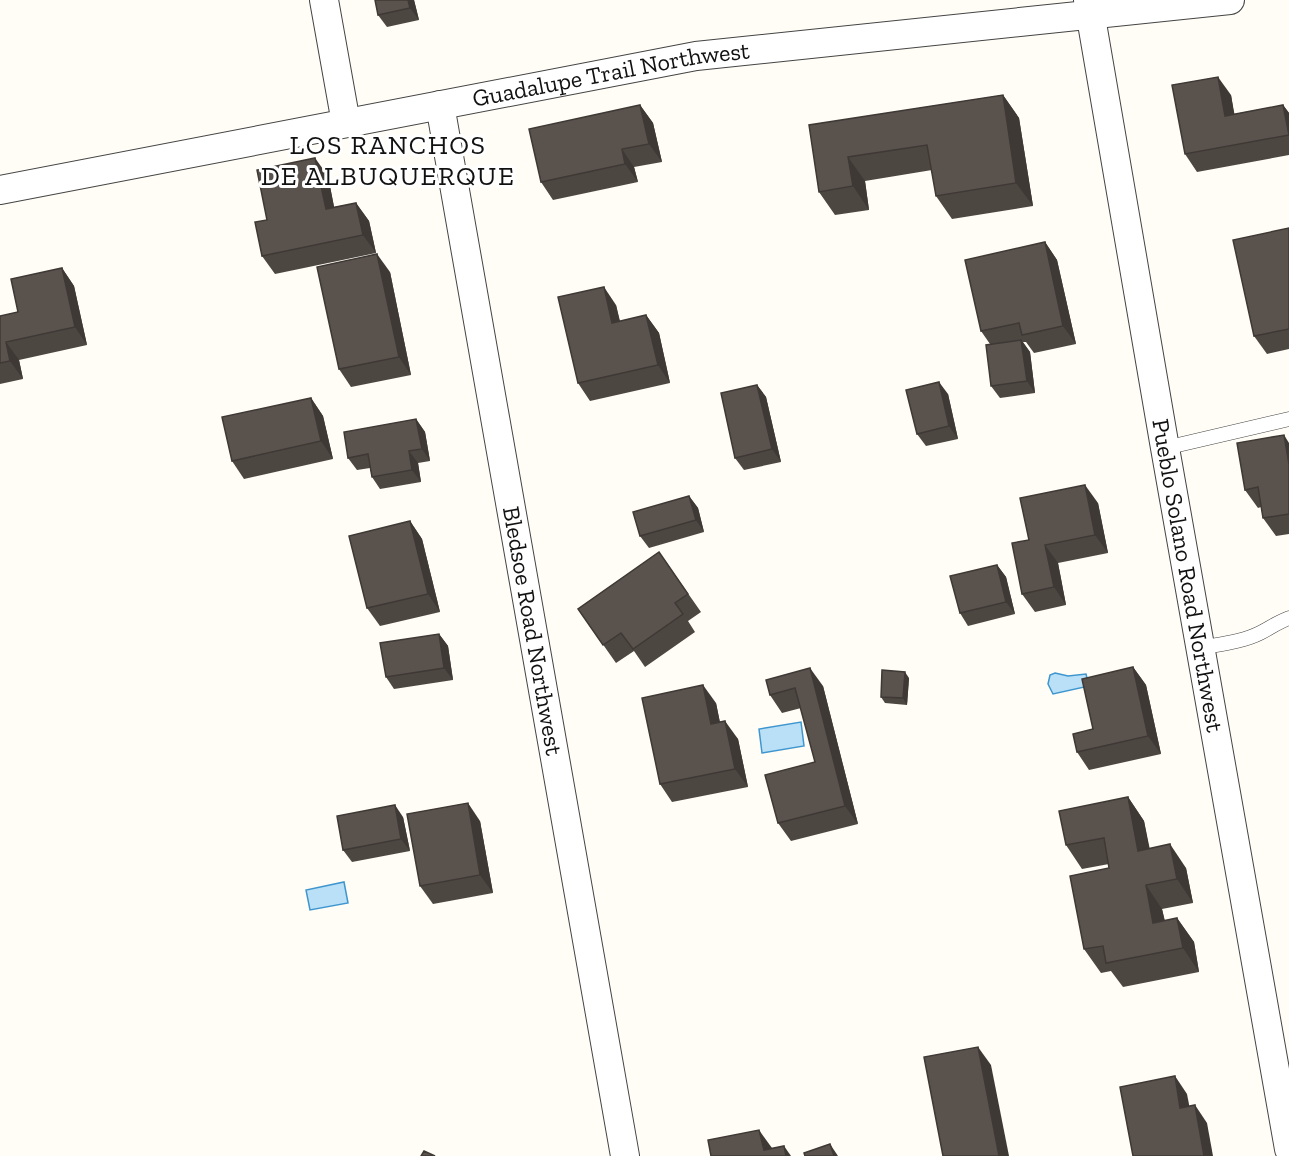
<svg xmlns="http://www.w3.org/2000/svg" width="1289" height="1156" font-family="'Zilla Slab',serif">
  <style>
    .water { fill: #b9e0f7; stroke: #3f96cf; stroke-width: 1.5 }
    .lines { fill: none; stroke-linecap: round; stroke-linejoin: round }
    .lane-casing { stroke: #444; stroke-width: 15 }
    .street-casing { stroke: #444; stroke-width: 30 }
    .lane { stroke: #fff; stroke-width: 14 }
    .street { stroke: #fff; stroke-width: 28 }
    .wall { fill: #4d4742 }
    .shaded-wall { fill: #3f3936 }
    .building { fill: #5a524d; stroke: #3f3936; stroke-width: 1.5 }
    .labels { text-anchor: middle; stroke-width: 6; stroke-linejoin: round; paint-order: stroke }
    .street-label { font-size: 24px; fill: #111; stroke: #fff }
    .quarter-label { font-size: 27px; letter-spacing: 1.5px; fill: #111; stroke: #fff }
  </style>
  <rect width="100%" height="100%" fill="#fffdf5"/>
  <!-- water -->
  <g class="water">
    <path d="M1055,673L1068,676L1086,674L1089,686L1053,694L1048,684L1050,675Z"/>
    <path d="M801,722L804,746L762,753L759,729Z"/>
    <path d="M344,882L348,903L310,910L306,890Z"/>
  </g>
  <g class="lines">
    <!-- lane casing -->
    <g class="lane-casing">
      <g id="lane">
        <path d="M1165,448L1289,419"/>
        <path d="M1200,648C1220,644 1242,642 1260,633C1270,628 1278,622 1289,618"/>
      </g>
    </g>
    <!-- street casing -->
    <g class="street-casing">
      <g id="street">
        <path d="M324,0L346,123"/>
        <path id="s1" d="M1088,0L1165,448L1289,1149"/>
        <path id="s2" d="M440,105L625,1156"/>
        <path id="s3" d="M0,190L696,56L1230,0"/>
      </g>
    </g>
    <!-- lane -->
    <use href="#lane" class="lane"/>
    <!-- street -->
    <use href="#street" class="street"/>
  </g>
  <!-- wall -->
  <g class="wall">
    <path d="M375,0H414L419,20L387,27L378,15Z"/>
    <path d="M1003,95L1019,118L1033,206L952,219L936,196L932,170L865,181L869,210L835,215L819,192L809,125Z"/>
    <path d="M1231,95L1234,114L1283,105L1289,113V155L1197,172L1185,154Z"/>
    <path d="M640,105L653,123L662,162L634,167L638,182L553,200L541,182Z"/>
    <path d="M328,176L334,207L356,203L369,221L376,253L275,274L262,256L267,220Z"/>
    <path d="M1289,228V349L1267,354L1254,336Z"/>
    <path d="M1045,242L1057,260L1076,344L1034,353L1026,342H1023L1030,352L1035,393L1000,398L991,386L990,344L981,331Z"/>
    <path d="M62,268L74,286L87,345L19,360L23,379L0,384V316L18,312Z"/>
    <path d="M390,272L411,375L351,387L339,369Z"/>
    <path d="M616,305L620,321L646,315L659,333L670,383L590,401L578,383Z"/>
    <path d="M757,385L766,397L781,462L744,470L735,458Z"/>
    <path d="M948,394L958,439L926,446L917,434Z"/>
    <path d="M311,398L323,416L333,459L244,479L232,461Z"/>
    <path d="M416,419L425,432L430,461L418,463L421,482L380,489L372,477L370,468L357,470L348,458Z"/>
    <path d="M1289,443V534L1276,536L1263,518L1261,507L1258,508L1245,490Z"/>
    <path d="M689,496L698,508L704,532L649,548L640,536Z"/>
    <path d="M1098,503L1108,553L1058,563L1066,605L1035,612L1022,594L1029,540Z"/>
    <path d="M410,521L422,539L440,612L380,626L367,608Z"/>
    <path d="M659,552L701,612L688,621L695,632L645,667L634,651L616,663L578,609Z"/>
    <path d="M997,565L1006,577L1015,614L968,626L960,613Z"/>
    <path d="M439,634L448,646L453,680L394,689L386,677Z"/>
    <path d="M1133,667L1146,685L1161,754L1089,770L1077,752L1093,729Z"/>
    <path d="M909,678L907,705L885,703L881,697Z"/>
    <path d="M766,680L823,686L858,824L791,841L778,823L815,762L801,708L782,713L770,695Z"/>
    <path d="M716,703L720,723L738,739L748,787L672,802L660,784Z"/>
    <path d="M1128,797L1144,821L1149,848L1186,868L1193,903L1162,909L1165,921L1177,918L1194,942L1199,972L1123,987L1111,971L1101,973L1084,949L1109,868V864L1082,869L1066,845Z"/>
    <path d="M403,817L410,851L352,862L343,850Z"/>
    <path d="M480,821L493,893L433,904L420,886Z"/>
  </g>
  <!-- shaded-wall -->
  <g class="shaded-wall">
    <path d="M408,0H414L419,20L410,8Z"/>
    <path d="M1218,77L1231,95L1238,134L1225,116Z"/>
    <path d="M1003,95L1019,118L1033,206L1016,183Z"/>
    <path d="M640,105L653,123L662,162L649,144Z"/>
    <path d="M1283,105L1289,113V135Z"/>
    <path d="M622,149L634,167L638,182L625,164Z"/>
    <path d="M848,157L865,181L869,210L853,186Z"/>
    <path d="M315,158L328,176L338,227L326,209Z"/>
    <path d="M356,203L369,221L376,253L363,235Z"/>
    <path d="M1045,242L1057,260L1076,344L1063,326Z"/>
    <path d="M377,254L390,272L411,375L399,357Z"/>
    <path d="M62,268L74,286L87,345L75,327Z"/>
    <path d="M604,287L616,305L624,341L612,323Z"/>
    <path d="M646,315L659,333L670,383L658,365Z"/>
    <path d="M1021,340L1030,352L1035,393L1027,381Z"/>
    <path d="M6,342L19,360L23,379L10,361Z"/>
    <path d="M939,382L948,394L958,439L949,426Z"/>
    <path d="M757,385L766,397L781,462L772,449Z"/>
    <path d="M311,398L323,416L333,459L321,441Z"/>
    <path d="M416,419L425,432L430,461L422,449Z"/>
    <path d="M1284,435L1289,443V464Z"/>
    <path d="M409,451L418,463L421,482L412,470Z"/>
    <path d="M1085,485L1098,503L1108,553L1095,535Z"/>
    <path d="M689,496L698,508L704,532L696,520Z"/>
    <path d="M410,521L422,539L440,612L428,594Z"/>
    <path d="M1045,545L1058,563L1066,605L1054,587Z"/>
    <path d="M997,565L1006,577L1015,614L1006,602Z"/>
    <path d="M439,634L448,646L453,680L444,668Z"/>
    <path d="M1133,667L1146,685L1161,754L1148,736Z"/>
    <path d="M810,668L823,686L858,824L845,806Z"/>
    <path d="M905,672L909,678L907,705L903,698Z"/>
    <path d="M703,685L716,703L724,742L711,724Z"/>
    <path d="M725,721L738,739L748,787L735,769Z"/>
    <path d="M1128,797L1144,821L1155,874L1138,851Z"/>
    <path d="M468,803L480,821L493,893L480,875Z"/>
    <path d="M395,805L403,817L410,851L401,839Z"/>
    <path d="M1170,844L1186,868L1193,903L1177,879Z"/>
    <path d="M1146,885L1162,909L1170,947L1153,923Z"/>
    <path d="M1177,918L1194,942L1199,972L1183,948Z"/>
    <path d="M978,1047L991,1065L1009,1156H999Z"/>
    <path d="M1175,1076L1187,1094L1193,1125L1180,1108Z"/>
    <path d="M1195,1105L1207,1123L1213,1156H1204Z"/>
    <path d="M759,1130L772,1148L774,1156L764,1150Z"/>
    <path d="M830,1144L838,1156H834Z"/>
    <path d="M784,1146L791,1156H786Z"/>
  </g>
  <!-- building -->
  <g class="building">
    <path d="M375,0H408L410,8L378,15Z"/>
    <path d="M1218,77L1225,116L1283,105L1289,135L1185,154L1172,85Z"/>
    <path d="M1003,95L1016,183L936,196L927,145L848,157L853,186L819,192L809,125Z"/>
    <path d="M640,105L649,144L622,149L625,164L541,182L529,129Z"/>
    <path d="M315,158L326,209L356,203L363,235L262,256L255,222L267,220L257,170Z"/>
    <path d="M1289,228V329L1254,336L1233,240Z"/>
    <path d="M1045,242L1063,326L1022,335L1019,323L981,331L965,260Z"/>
    <path d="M377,254L399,357L339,369L317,267Z"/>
    <path d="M62,268L75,327L6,342L10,361L0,363V316L18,312L11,279Z"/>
    <path d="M604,287L612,323L646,315L658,365L578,383L558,297Z"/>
    <path d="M1021,340L1027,381L991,386L986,345Z"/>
    <path d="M939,382L949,426L917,434L906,390Z"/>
    <path d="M757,385L772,449L735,458L721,393Z"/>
    <path d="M311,398L321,441L232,461L222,417Z"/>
    <path d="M416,419L422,449L409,451L412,470L372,477L368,454L348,458L344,432Z"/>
    <path d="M1284,435L1289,464V514L1263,518L1258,487L1245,490L1237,443Z"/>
    <path d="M1085,485L1095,535L1045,545L1054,587L1022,594L1012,543L1029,540L1020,498Z"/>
    <path d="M689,496L696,520L640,536L633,512Z"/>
    <path d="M410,521L428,594L367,608L349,536Z"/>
    <path d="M659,552L688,594L675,603L683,614L633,649L621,633L603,645L578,609Z"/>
    <path d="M997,565L1006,602L960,613L950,576Z"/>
    <path d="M439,634L444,668L386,677L380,643Z"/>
    <path d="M1133,667L1148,736L1077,752L1073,734L1093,729L1082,679Z"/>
    <path d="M810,668L845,806L778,823L765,775L815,762L795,688L770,695L766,680Z"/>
    <path d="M882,670L905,672L903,698L881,697Z"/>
    <path d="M703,685L711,724L725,721L735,769L660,784L642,698Z"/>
    <path d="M1128,797L1138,851L1170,844L1177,879L1146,885L1153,923L1177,918L1183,948L1106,963L1103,946L1084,949L1070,876L1109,868L1104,838L1066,845L1059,811Z"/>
    <path d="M468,803L480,875L420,886L407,814Z"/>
    <path d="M395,805L401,839L343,850L337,816Z"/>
    <path d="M978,1047L999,1156H943L924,1057Z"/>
    <path d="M1175,1076L1180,1108L1195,1105L1204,1156H1133L1120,1087Z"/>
    <path d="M759,1130L764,1150L784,1146L786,1156H711L708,1140Z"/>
    <path d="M830,1144L834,1156H805L804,1153Z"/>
    <path d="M424,1151L435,1156H421Z"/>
  </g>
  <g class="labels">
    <!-- street labels -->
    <g class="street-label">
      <text dy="8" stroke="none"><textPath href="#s3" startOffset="622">Guadalupe Trail Northwest</textPath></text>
      <text dy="8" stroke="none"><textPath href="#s1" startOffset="584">Pueblo Solano Road Northwest</textPath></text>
      <text dy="8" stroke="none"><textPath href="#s2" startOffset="534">Bledsoe Road Northwest</textPath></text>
    </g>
    <!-- quarter labels -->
    <g class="quarter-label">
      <text x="388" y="154">LOS RANCHOS<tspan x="388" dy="31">DE ALBUQUERQUE</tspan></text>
    </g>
  </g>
</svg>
